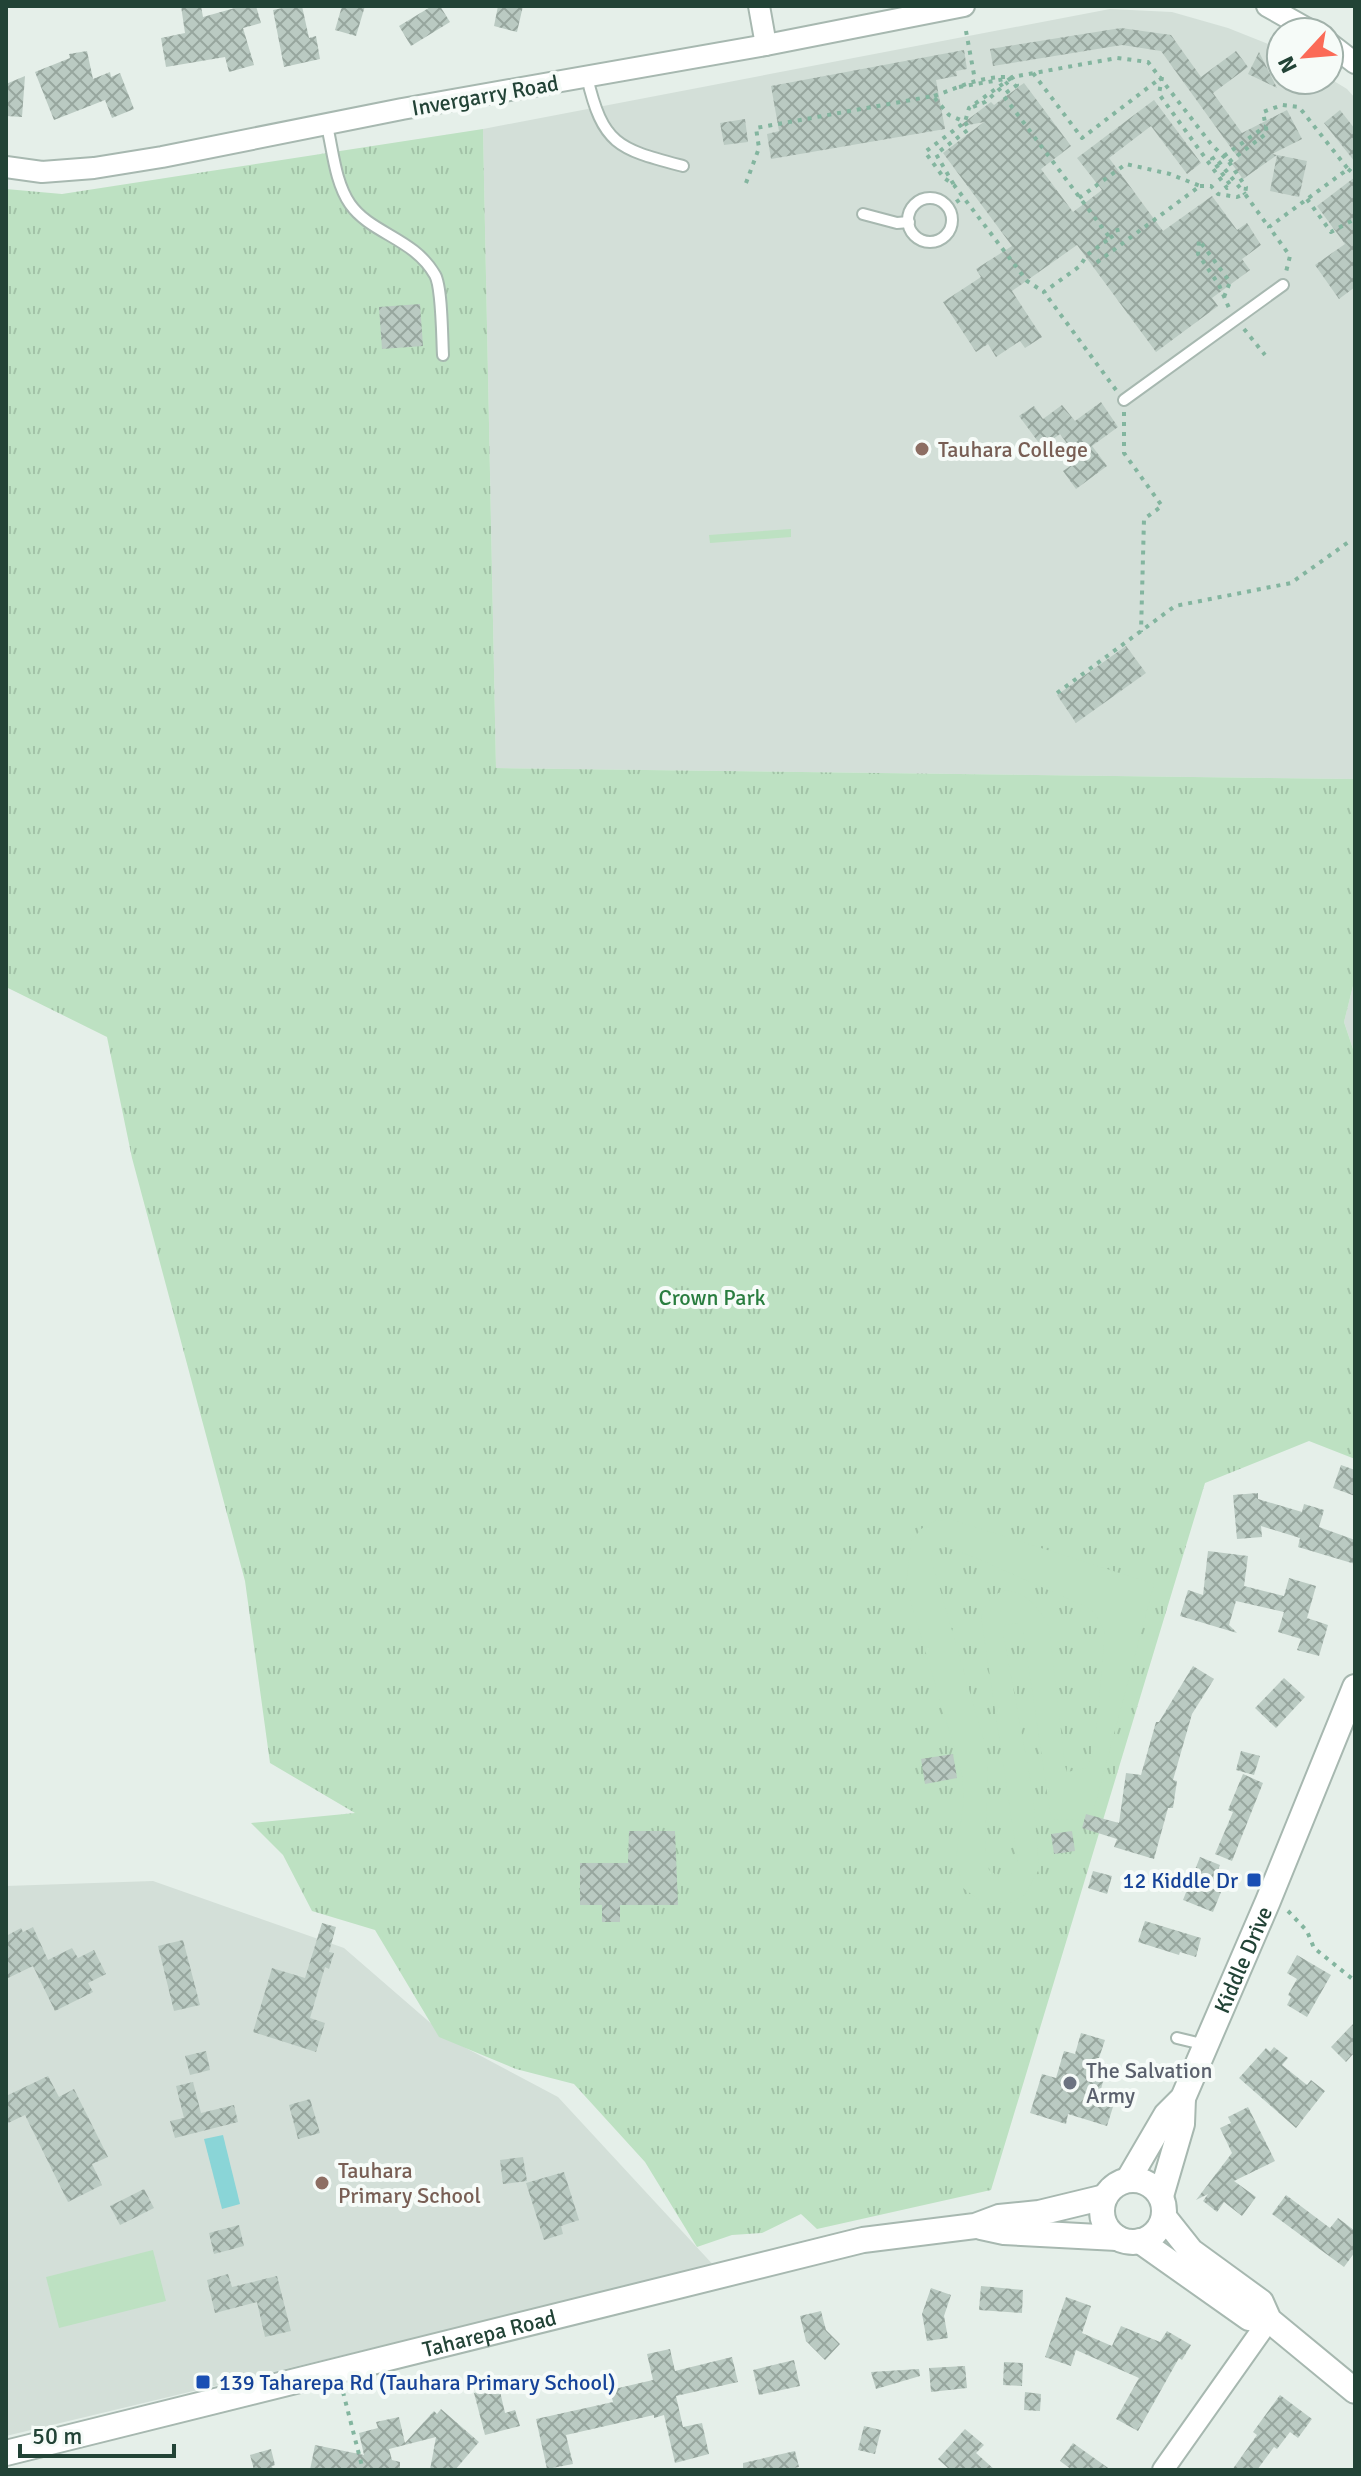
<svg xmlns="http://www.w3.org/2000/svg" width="1361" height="2476" font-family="Signika,sans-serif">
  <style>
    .built { fill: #d3dfd8 }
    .grass { fill: url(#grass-tufts) }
    .pitch { fill: #bde1c2; fill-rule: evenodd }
    .water { fill: #8ad5d7 }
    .building { fill: url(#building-cross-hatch) }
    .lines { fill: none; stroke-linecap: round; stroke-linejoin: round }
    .service-casing { stroke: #a7b8b0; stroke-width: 14 }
    .minor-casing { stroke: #a7b8b0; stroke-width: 24 }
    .tertiary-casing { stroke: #a7b8b0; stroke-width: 28 }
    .path { stroke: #83b59f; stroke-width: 4; stroke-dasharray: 4 6; stroke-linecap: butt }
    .service { stroke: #fff; stroke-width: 10 }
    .minor { stroke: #fff; stroke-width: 20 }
    .tertiary { stroke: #fff; stroke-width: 24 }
    .education-dot { fill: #8d6e63; stroke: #f6fbf8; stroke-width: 3 }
    .transit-dot { fill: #1a4fb4; stroke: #f6fbf8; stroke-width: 3 }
    .worship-dot { fill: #6b7280; stroke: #f6fbf8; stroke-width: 3 }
    .labels { text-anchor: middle; stroke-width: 8; stroke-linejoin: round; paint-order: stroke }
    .street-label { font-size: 22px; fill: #224336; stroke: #f6fbf8 }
    .education-label { font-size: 22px; fill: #785e54; stroke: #f6fbf8; text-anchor: start }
    .park-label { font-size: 22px; fill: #297d3f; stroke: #f6fbf8 }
    .transit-label { font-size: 22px; fill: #164399; stroke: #f6fbf8; text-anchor: end }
    .worship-label { font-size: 22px; fill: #5b616d; stroke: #f6fbf8; text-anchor: start }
  </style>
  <defs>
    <pattern id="grass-tufts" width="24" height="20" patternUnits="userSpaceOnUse" patternTransform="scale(2)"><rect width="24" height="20" fill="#bde1c2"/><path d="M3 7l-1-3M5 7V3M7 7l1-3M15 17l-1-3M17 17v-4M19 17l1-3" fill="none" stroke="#a2c2a7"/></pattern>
    <pattern id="building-cross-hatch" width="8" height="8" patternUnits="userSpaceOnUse" patternTransform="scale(2)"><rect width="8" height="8" fill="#bacac2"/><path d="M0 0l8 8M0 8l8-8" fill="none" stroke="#97a69e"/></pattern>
  </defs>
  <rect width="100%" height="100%" fill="#e5efe9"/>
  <!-- built -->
  <g class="built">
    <path d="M1110,9L1172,12L1228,28L1281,49V80L1329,78L1347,89L1355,98V779L496,768L483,129Z"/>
    <path d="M1355,978V1055L1344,1022Z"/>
    <path d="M153,1881L344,1948L449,2039L558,2097L717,2269L672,2276L6,2436V1886Z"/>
  </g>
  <!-- grass -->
  <path class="grass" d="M483,129L496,768L1355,779V978L1344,1022L1355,1055V1459L1309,1441L1205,1483L991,2190L817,2229L801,2214L762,2233L732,2235L697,2247L645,2162L574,2084L516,2069L439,2037L375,1930L312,1911L283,1855L251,1823L355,1813L270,1763L245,1581L132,1158L107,1037L6,987V189L62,194Z"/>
  <!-- pitch -->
  <g class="pitch">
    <path d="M791,529V537L710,543L709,535Z"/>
    <path d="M950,1519L1154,1584L1094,1809L1088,1820L1051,1819L1023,1628L1018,1623L1005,1625L1003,1633L1033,1794L1039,1869L1025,1895L1012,1902L992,1905L979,1900L963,1888L956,1859L964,1799L962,1774L906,1586L911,1542L921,1529L935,1521ZM945,1547L974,1557L1091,1609L1099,1620L1105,1632L1095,1745L1087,1768L1067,1772L1065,1766L1049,1626C1032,1594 999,1570 981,1617L1018,1862L1011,1874L999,1877L989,1870L985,1852L988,1755L931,1558L933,1550Z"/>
    <path d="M153,2250L166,2301L59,2328L46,2277Z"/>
  </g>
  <!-- water -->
  <path class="water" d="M223,2135L240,2204L222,2209L204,2139Z"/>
  <!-- building -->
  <g class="building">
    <path d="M181,6H201L203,17L242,6H256L261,23L243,28L254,65L229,72L225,57L166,67L161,38L185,33Z"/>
    <path d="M292,6H302L309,38L316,36L320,59L284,67L273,10Z"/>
    <path d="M342,6H365L356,36L335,30Z"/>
    <path d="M432,6H440L450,22L411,46L399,26Z"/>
    <path d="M498,6H523L517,32L494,26Z"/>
    <path d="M1121,28L1171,35L1201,77L1236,51L1248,67L1213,93L1242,133L1287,110L1302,139L1272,154L1277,155L1243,179L1232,164L1239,159L1161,51L1122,45L993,66L990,49Z"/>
    <path d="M964,50L967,69L956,71L957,76L936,80L945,129L771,159L767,134L779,131L771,86Z"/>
    <path d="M87,51L93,79L110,72L111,77L120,73L134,109L112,118L105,100L54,120L35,72L70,58L69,54Z"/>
    <path d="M1259,52L1277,88L1248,74Z"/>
    <path d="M25,76L22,117L6,116V84Z"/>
    <path d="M1024,83L1071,146L1041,169L1073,212L1102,190L1077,158L1154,100L1201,163L1187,174L1151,126L1109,158L1163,231L1212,196L1237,230L1247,223L1261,245L1242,259L1250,270L1212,298L1218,306L1156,352L1077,245L1012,291L1042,337L1025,348L1020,341L996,357L988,344L976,352L943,302L981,277L976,269L1012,246L943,153L984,122L958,127L991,102L994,105Z"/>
    <path d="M1340,110L1355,129V162L1324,123Z"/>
    <path d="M745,119L748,142L724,145L720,123Z"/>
    <path d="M1277,155L1307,161L1299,197L1270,191Z"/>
    <path d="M1355,177V287L1339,299L1315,265L1345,244L1317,206Z"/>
    <path d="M420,304L423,346L382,349L379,307Z"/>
    <path d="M1101,402L1118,427L1092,446L1107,466L1076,489L1063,471L1079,460L1060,434L1042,447L1019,416L1034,406L1043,419L1062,405L1075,421Z"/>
    <path d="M1126,646L1146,673L1076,723L1057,695Z"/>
    <path d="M1341,1465L1355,1470V1496L1333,1488Z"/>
    <path d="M1258,1493V1499L1302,1512L1304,1504L1324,1510L1319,1527L1355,1540V1564L1298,1547L1300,1538L1261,1526L1262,1537L1237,1539L1233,1495Z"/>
    <path d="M1208,1551L1248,1556L1244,1586L1284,1596L1289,1578L1316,1586L1307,1618L1328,1625L1319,1656L1297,1650L1301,1639L1278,1632L1284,1612L1236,1601L1229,1625L1237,1633L1180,1616L1188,1590L1203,1595Z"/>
    <path d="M1193,1666L1214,1679L1192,1714L1173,1780L1177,1781L1173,1808H1168L1154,1859L1114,1847L1117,1839L1082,1828L1086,1814L1119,1823L1126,1773L1141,1775L1156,1722H1159Z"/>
    <path d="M1284,1678L1305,1697L1276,1728L1255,1708Z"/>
    <path d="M1241,1751L1260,1756L1254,1775L1236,1770Z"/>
    <path d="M953,1754L957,1778L925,1784L921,1759Z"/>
    <path d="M1243,1774L1263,1783L1232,1861L1215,1854L1233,1812L1228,1810Z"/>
    <path d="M629,1831H675L678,1905H620V1922H602V1905H580V1863H628Z"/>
    <path d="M1072,1831L1075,1851L1054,1854L1051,1834Z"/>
    <path d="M1200,1857L1220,1865L1211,1888L1221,1892L1213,1912L1183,1900Z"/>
    <path d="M1093,1871L1112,1876L1107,1894L1088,1888Z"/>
    <path d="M1145,1921L1201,1938L1196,1957L1180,1952L1179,1955L1138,1942Z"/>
    <path d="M322,1923L336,1927L329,1952L334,1953L329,1969L325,1967L310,2018L325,2023L316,2052L253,2032L272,1968L305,1978Z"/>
    <path d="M33,1927L48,1960L72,1948L78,1958L94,1950L106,1974L88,1983L93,1992L55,2011L33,1966L6,1979V1936L21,1928L23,1932Z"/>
    <path d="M183,1940L200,2005L174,2011L158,1946Z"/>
    <path d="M1297,1955L1331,1975L1307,2017L1287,2005L1291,1997L1288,1995L1297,1979L1287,1973Z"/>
    <path d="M1355,2022V2052L1346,2062L1331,2047Z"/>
    <path d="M1081,2033L1105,2040L1098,2061L1108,2064L1101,2089L1117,2094L1107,2126L1068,2114L1066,2124L1030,2113L1042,2074L1056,2078L1064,2051L1075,2054Z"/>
    <path d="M1274,2047L1288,2058L1282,2065L1307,2085L1311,2080L1325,2091L1296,2128L1239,2078L1266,2048L1270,2052Z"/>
    <path d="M206,2051L210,2070L190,2075L185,2056Z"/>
    <path d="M48,2076L59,2097L74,2089L108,2157L92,2164L102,2185L68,2202L25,2115L6,2124V2096Z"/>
    <path d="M193,2082L201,2113L234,2105L238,2122L175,2138L170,2121L184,2118L176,2086Z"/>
    <path d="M310,2099L320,2133L298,2139L289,2105Z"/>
    <path d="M1248,2107L1275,2161L1234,2181L1256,2197L1242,2216L1224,2202L1217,2212L1203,2201L1208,2194L1196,2200L1232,2153L1220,2128L1231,2123L1228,2117Z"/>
    <path d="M523,2157L527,2181L503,2184L500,2160Z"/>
    <path d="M564,2172L579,2220L561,2226L563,2234L544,2240L526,2183Z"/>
    <path d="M144,2189L154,2208L120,2225L110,2206Z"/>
    <path d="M1286,2195L1330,2228L1338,2218L1355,2231V2252L1344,2267L1272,2214Z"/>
    <path d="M239,2225L244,2246L214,2254L209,2233Z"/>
    <path d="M228,2274L232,2287L277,2276L291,2331L265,2337L257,2302L215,2313L207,2280Z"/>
    <path d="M981,2286L1023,2290L1022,2313L979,2310Z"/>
    <path d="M931,2288L951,2295L944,2316L948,2338L927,2341L922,2314Z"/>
    <path d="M1066,2297L1091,2306L1082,2333L1112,2346L1121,2326L1160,2342L1167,2331L1191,2345L1182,2360L1179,2358L1138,2431L1116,2419L1139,2378L1076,2350L1071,2366L1045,2357Z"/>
    <path d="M821,2311L826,2330L840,2344L825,2360L806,2341L800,2316Z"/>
    <path d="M670,2349L675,2371L732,2357L738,2382L676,2396L683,2427L702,2423L709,2454L675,2463L664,2415L654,2418V2415L566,2435L573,2464L547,2469L536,2419L613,2402L610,2390L653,2380L647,2354Z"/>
    <path d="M794,2360L800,2386L759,2395L753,2370Z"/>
    <path d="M1004,2362L1023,2363L1022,2386L1003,2385Z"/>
    <path d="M965,2366L967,2388L931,2392L929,2368Z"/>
    <path d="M919,2369L920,2376L876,2389L871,2372Z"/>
    <path d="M499,2387L505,2413L515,2410L520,2426L485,2435L474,2393Z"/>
    <path d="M1025,2392L1041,2394L1040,2411L1024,2410Z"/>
    <path d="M1280,2395L1312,2419L1298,2438L1290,2432L1277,2449L1274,2447L1257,2470H1232L1257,2435L1253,2432Z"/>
    <path d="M441,2409L479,2442L455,2470H430L436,2437L389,2449L392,2460L400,2462V2470H310L315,2445L364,2455L359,2433L378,2428L376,2422L399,2417L405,2443L434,2411L437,2414Z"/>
    <path d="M864,2426L881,2430L875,2454L858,2450Z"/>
    <path d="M965,2429L984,2445L976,2453L995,2470H950L938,2459Z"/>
    <path d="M1073,2443L1111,2470H1072L1060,2461Z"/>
    <path d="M271,2449L275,2465L272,2466L273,2470H254L250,2455Z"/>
    <path d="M795,2451L799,2467L785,2470H743V2463Z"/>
  </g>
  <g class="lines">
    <!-- service casing -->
    <g class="service-casing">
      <g id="service">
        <path d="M587,77C603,146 619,149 683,166"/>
        <path d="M327,126C333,151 335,182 350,204C371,234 414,238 435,275C442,287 442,338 443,355"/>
        <circle cx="930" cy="220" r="22"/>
        <path d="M863,214L897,223L909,222"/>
        <path d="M1124,400L1283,285"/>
        <path d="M1177,2038L1206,2045"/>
      </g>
    </g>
    <!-- minor casing -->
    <g class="minor-casing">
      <g id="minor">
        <path d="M759,6L766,45"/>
        <path d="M1267,6L1313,32"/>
        <path d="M1329,43L1355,63"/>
        <path d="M6,167L42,172L94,168L162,157L402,109L766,45L964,6"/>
        <path d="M1163,2470L1269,2320"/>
      </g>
    </g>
    <!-- tertiary casing -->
    <g class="tertiary-casing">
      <g id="tertiary">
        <path id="s1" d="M1128,2180L1166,2115L1183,2098L1268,1901L1355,1687"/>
        <circle cx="1133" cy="2211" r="31"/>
        <path d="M1161,2196L1182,2124L1183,2098"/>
        <path d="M1164,2217L1191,2251L1261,2302L1269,2320L1355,2391"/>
        <path d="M981,2227L1004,2232L1117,2238"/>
        <path d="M1140,2241L1249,2318L1269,2320"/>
        <path id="s2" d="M6,2453L863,2240L975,2226L999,2217L1039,2213L1105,2197"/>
      </g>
    </g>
    <!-- path -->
    <g class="path">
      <path d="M966,31L975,80"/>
      <path d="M1033,73L1082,138L1162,77"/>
      <path d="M1162,77L1159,94L1227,188L1231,186L1212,159L1215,157L1245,194"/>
      <path d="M1011,78L969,108L965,122L925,152L944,178L954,185L1027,281L1044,292"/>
      <path d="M959,87L1005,79"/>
      <path d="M934,96C960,87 980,76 1009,77"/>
      <path d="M973,107L985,102L1008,82"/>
      <path d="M1224,156L1266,126"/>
      <path d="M1229,162L1246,187L1245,194"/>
      <path d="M1348,169L1355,175"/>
      <path d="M746,183L759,148L756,128L933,96L949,115L965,122L969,129L936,154L954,185"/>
      <path d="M1200,186H1211L1218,194L1237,197L1245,194L1268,226"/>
      <path d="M1079,198L1126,164L1170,174L1200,186L1092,266"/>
      <path d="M1307,199L1331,232L1355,219"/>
      <path d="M948,208L962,198"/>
      <path d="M1110,238L1118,232L1116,224"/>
      <path d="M1224,297L1230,282L1199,240L1198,254L1219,285L1229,308"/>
      <path d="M1244,329L1265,355"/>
      <path d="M1116,390L1044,292L1080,266L1087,255L1110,238L1003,95L1017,85L1012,77L1117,58L1148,62L1211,144L1229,162L1267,133L1263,112L1282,105L1299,107L1348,169L1269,227L1290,256L1286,272"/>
      <path d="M1124,412V453L1162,506L1144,519L1141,632"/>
      <path d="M1057,693L1175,606L1291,583L1350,541"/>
      <path d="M1288,1911L1307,1931L1314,1948L1355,1981"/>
      <path d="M343,2392L363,2470"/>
    </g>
    <!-- service -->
    <use href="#service" class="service"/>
    <!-- minor -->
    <use href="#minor" class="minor"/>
    <!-- tertiary -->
    <use href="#tertiary" class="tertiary"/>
  </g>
  <!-- markers -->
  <g class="education-dot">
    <circle cx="922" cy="449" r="8"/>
    <circle cx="322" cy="2183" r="8"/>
  </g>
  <g class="transit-dot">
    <rect x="1246" y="1872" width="16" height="16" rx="4"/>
    <rect x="195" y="2374" width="16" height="16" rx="4"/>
  </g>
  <circle class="worship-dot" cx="1070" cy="2083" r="8"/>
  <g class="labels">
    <!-- street labels -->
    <g class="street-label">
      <text transform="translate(485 95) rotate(-10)" y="8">Invergarry Road</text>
      <text dy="8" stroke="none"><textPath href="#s1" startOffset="250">Kiddle Drive</textPath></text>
      <text dy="8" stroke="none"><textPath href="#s2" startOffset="498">Taharepa Road</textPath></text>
    </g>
    <!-- education labels -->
    <g class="education-label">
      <text x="938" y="457">Tauhara College</text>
      <text x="338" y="2178">Tauhara<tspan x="338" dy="25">Primary School</tspan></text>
    </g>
    <!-- park labels -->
    <g class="park-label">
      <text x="712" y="1305">Crown Park</text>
    </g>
    <!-- transit labels -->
    <g class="transit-label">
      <text x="1238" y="1888">12 Kiddle Dr</text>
      <text x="219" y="2390" text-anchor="start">139 Taharepa Rd (Tauhara Primary School)</text>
    </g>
    <!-- worship labels -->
    <g class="worship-label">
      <text x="1086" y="2078">The Salvation<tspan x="1086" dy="25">Army</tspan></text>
    </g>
  </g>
  <!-- border -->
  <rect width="1361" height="2476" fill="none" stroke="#224336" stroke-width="16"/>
  <!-- north arrow -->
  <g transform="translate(1305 56) rotate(244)"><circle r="38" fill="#f6fbf8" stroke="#a1b1aa" stroke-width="2"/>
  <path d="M0-6L14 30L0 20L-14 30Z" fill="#fb6a57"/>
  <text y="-12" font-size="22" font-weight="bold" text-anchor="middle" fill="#224336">N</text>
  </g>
  <!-- scale -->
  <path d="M20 2444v12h154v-12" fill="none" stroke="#224336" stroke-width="4"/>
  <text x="32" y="2444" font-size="24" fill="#224336" stroke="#f6fbf8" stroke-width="6" paint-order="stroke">50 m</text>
</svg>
